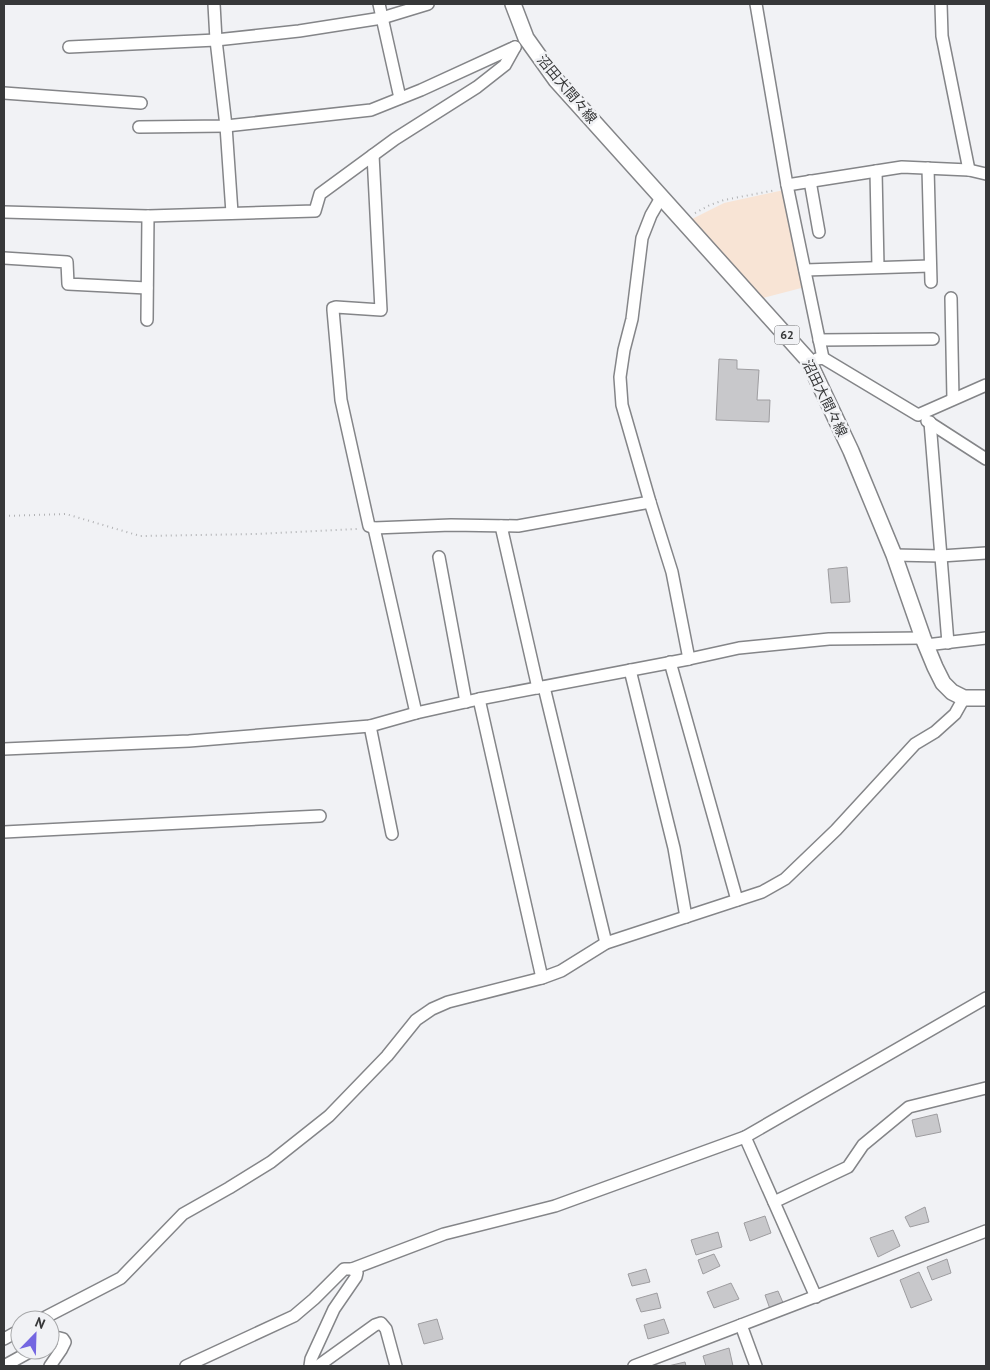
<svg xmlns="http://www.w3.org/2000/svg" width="990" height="1370" font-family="'PT Sans','Noto Sans JP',sans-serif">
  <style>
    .commercial { fill: #f8e4d5 }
    .building { fill: #c8c8cb; stroke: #9e9da0 }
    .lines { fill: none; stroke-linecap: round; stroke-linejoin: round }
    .minor-casing { stroke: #848588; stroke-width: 14 }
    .major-casing { stroke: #848588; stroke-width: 18 }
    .path { stroke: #b1b2b4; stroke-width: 2; stroke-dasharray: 1 4; stroke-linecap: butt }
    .minor { stroke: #fff; stroke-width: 11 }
    .major { stroke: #fff; stroke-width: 15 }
    .labels { text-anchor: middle; stroke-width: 5; stroke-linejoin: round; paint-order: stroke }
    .shield { fill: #f1f2f5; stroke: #6f7071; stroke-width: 1 }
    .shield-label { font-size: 12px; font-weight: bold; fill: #373839 }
    .street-label { font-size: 14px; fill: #373839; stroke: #f1f2f5 }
  </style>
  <rect width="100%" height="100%" fill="#f1f2f5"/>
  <!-- commercial -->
  <path class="commercial" d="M784,190L805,287L763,298L692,219L724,203Z"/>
  <!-- building -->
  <g class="building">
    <path d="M719,359L737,360V369L759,370L757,400H770L769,422L716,420Z"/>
    <path d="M847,567L850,602L831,603L828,569Z"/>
    <path d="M937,1114L941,1132L916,1137L912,1120Z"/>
    <path d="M925,1207L929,1222L910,1227L905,1217Z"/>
    <path d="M765,1216L771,1233L750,1241L744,1223Z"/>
    <path d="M893,1230L900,1246L878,1257L870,1238Z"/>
    <path d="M718,1232L722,1247L696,1255L691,1240Z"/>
    <path d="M714,1254L720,1266L703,1274L698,1260Z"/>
    <path d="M947,1259L951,1273L932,1280L927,1267Z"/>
    <path d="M646,1269L650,1282L632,1286L628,1274Z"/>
    <path d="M919,1272L932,1300L911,1308L900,1280Z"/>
    <path d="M731,1283L739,1299L714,1308L707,1292Z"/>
    <path d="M778,1291L784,1305L770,1309L765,1295Z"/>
    <path d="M657,1293L661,1308L641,1312L636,1299Z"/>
    <path d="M437,1319L443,1339L424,1344L418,1324Z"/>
    <path d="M664,1319L669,1333L648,1339L644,1325Z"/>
    <path d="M729,1348L733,1366H706L703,1356Z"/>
    <path d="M685,1362L686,1366H668Z"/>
  </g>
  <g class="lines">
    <!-- minor casing -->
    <g class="minor-casing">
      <g id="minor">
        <path d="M214,4L216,40L226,126L232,213"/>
        <path d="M379,4L400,98"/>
        <path d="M756,4L787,185L823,358"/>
        <path d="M941,4L942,36L969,170"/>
        <path d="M69,47L216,40L299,31L382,18L428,4"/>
        <path d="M4,93L141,103"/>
        <path d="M139,127L226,126L371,110L421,90L515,47"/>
        <path d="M373,155L381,310L336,307L333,308V310L341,400L369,526L374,528L451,525L518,526L650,502"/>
        <path d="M928,168L931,282"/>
        <path d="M876,171L878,267"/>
        <path d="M810,181L819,232"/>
        <path d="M787,185L902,167L969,170L986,174"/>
        <path d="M662,196L651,215L642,238L632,319L624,350L620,377L622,405L650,502L672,572L689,659"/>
        <path d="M4,212L148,216L315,211L320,194L395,139L477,87L505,65L515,47"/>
        <path d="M4,258L67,262L68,284L147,288"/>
        <path d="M805,270L930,266"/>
        <path d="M951,298L953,399"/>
        <path d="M147,320L148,216"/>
        <path d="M819,340L933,339"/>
        <path d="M817,359L823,358L918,415L986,385"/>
        <path d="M927,421L986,459"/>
        <path d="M930,422L948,643"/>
        <path d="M501,526L538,688"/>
        <path d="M374,528L416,713"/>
        <path d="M894,555L941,556L986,553"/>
        <path d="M439,557L466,702"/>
        <path d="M926,645L986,638"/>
        <path d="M670,662L737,900"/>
        <path d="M630,670L674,848L686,917"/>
        <path d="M544,687L606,943"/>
        <path d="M479,699L542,978"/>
        <path d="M370,726L392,834"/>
        <path d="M4,749L189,741L370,726L416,713L479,699L689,659L739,648L829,639L923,638"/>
        <path d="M4,832L320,816"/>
        <path d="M745,1137L816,1297"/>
        <path d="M774,1202L848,1167L863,1145L909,1107L986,1088"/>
        <path d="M352,1269L444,1234L555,1206L745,1137L986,998"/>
        <path d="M40,1320L121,1278L183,1214L229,1188L271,1162L329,1116L387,1056L416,1020L432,1009L448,1002L542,978L561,971L606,943L762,892L785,879L836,830L915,744L935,732L955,714L964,698"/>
        <path d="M741,1325L756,1366"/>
        <path d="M4,1339L20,1330"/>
        <path d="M50,1340C55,1337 57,1337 63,1339L65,1342L61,1350L50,1366"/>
        <path d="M4,1366L33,1350"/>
        <path d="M186,1366L294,1316L314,1299L344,1269H352L357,1273L356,1277L334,1309L311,1359L310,1366"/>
        <path d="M318,1366L375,1325L381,1323L386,1329L396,1366"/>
        <path d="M634,1366L986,1231"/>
      </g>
    </g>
    <!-- major casing -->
    <g class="major-casing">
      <path id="major" d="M513,4L526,38L556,80L808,360L851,451L894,555L923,638L935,667L943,683L952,692L964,698H986"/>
    </g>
    <!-- path -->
    <g class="path">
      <path d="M695,213L710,205L724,200L776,190"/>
      <path d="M4,516L66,514L140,536L258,534L358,529"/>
    </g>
    <!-- minor -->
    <use href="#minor" class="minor"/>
    <!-- major -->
    <use href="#major" class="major"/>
  </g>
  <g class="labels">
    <!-- shield labels -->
    <rect class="shield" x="774.5" y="325.5" width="25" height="19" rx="4"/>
    <g class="shield-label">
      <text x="787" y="339">62</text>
    </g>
    <!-- street labels -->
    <g class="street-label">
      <text transform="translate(567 89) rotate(50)" y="5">沼田大間々線</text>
      <text transform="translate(825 398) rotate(64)" y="5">沼田大間々線</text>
    </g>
  </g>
  <!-- border -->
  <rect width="990" height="1370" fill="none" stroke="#373839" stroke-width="10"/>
  <!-- north arrow -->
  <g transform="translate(35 1335) rotate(23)"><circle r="24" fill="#f1f2f5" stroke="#a7a8aa"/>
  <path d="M0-4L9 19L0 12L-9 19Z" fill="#7466e1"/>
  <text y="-8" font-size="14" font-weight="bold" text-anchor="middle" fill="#373839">N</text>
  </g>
</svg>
